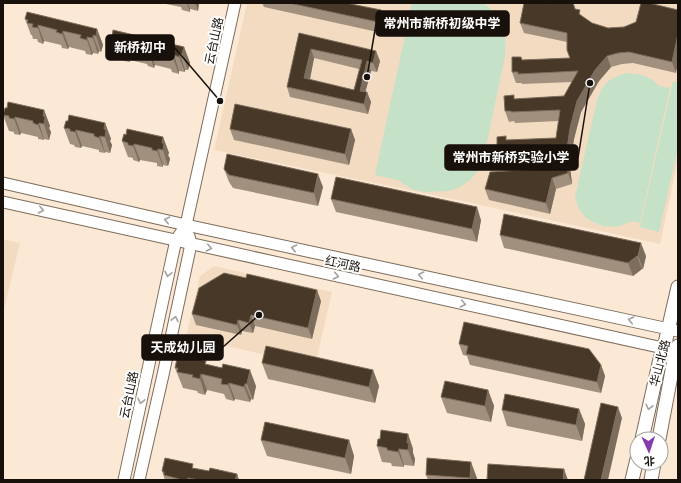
<svg xmlns="http://www.w3.org/2000/svg" width="681" height="483" font-family="Arial,'Noto Sans SC',sans-serif">
  <style>
    .built { fill: #f3dbc2 }
    .pitch { fill: #c5e1c8 }
    .lines { fill: none; stroke-linecap: round; stroke-linejoin: round }
    .tertiary-casing { stroke: #7d6c5b; stroke-width: 13 }
    .secondary-casing { stroke: #7d6c5b; stroke-width: 15 }
    .tertiary { stroke: #fff; stroke-width: 11 }
    .secondary { stroke: #fff; stroke-width: 13 }
    .wall { fill: #a2907e; fill-rule: evenodd }
    .shaded-wall { fill: #7d6d5c }
    .building { fill: #473828; stroke: #7d6d5c; fill-rule: evenodd }
    .oneway { stroke: #a3a09d }
    .labels { text-anchor: middle; stroke-width: 4; stroke-linejoin: round; paint-order: stroke }
    .street-label { font-size: 12px; fill: #18110b; stroke: #fff }
    .leader { fill: none; stroke: #18110b; stroke-width: 1.5 }
    .callout-dot { fill: #18110b; stroke: #fff; stroke-width: 1.5 }
    .callout { fill: #18110b; stroke: #18110b; stroke-width: 1.5 }
    .callout-label { font-size: 13px; text-anchor: middle; font-weight: bold; fill: #fff }
  </style>
  <rect width="100%" height="100%" fill="#fce9d5"/>
  <!-- built -->
  <g class="built">
    <path d="M247,3H668L678,5V160L660,244L476,204L214,150Z"/>
    <path d="M3,239L20,243L3,313Z"/>
    <path d="M214,266L332,292L315,366L186,337L200,276Z"/>
  </g>
  <!-- pitch -->
  <g class="pitch">
    <path d="M412,3H482C495,8 502,27 505,40C506,45 505,51 505,56L484,156L479,169L471,179L460,187L449,191L425,192L414,190L403,184L398,180L375,175Z"/>
    <path d="M627,73L636,74L645,76L654,81L659,86L670,88L640,223L632,221L623,225L614,227L603,226L593,222L586,218L579,209L575,198L577,188L597,100C604,83 608,78 627,73Z"/>
    <path d="M673,81L678,82V148L659,232L640,227Z"/>
  </g>
  <g class="lines">
    <!-- tertiary casing -->
    <g class="tertiary-casing">
      <g id="tertiary">
        <path d="M3,183L186,225L678,331"/>
        <path d="M3,202L672,350"/>
        <path d="M124,480L172,258L176,240L186,225L235,3"/>
        <path d="M139,480L163,375L191,244L189,236"/>
      </g>
    </g>
    <!-- secondary casing -->
    <g class="secondary-casing">
      <g id="secondary">
        <path d="M642,439L660,359L664,348L678,287"/>
        <path d="M659,439L674,360L678,346"/>
        <path d="M632,480L637,459"/>
        <path d="M651,480L654,463"/>
      </g>
    </g>
    <!-- tertiary -->
    <use href="#tertiary" class="tertiary"/>
    <!-- secondary -->
    <use href="#secondary" class="secondary"/>
  </g>
  <!-- wall -->
  <g class="wall">
    <path d="M161,3H199L198,11L190,9V12L182,10L181,7Z"/>
    <path d="M262,3H346L381,10L384,21L382,33L264,7Z"/>
    <path d="M551,4L574,5L575,9L582,16L592,23L608,28L624,27L678,10L676,73L633,63L622,64L611,67L599,81L581,112L574,139L570,167L572,184L556,189L550,214L489,200L485,189L554,168V162L507,164V163H501L497,152L507,140L556,138L559,121L515,123L514,121L509,122L505,111L515,99L564,96L572,82L522,84V83H516L512,72L523,60L570,58L567,42L524,33L520,23Z"/>
    <path d="M25,19L97,29L103,45L101,52L99,51L98,54L93,53L92,55L86,54L85,51L69,47L68,49L62,48L61,45L44,41L43,44L38,42L37,39H33L32,35H31Z"/>
    <path d="M299,33L380,61L377,72L371,71L365,92H367L371,102L368,114L290,97L287,87ZM314,58L359,69L354,90L310,80Z"/>
    <path d="M112,38L184,47L190,63L188,70H185V72L179,71V74L172,72L171,69L155,65L154,68L148,66L147,64L130,60V62L124,61L123,58L120,57L118,54L117,53Z"/>
    <path d="M44,110L50,126L49,128L51,132L49,140L44,139V140L38,139V137L21,133L20,135L14,134V132L9,131L3,115Z"/>
    <path d="M105,123L111,139L110,141L112,145L110,153L105,152V153L99,152V150L82,146L81,148L75,147L74,145L70,144L64,128Z"/>
    <path d="M230,129H351L355,140L349,165L234,140Z"/>
    <path d="M163,137L169,153L168,155L170,159L168,166L163,165V167L157,166V163L140,160L139,162L133,160V158L128,157L122,141Z"/>
    <path d="M224,169L323,187L318,206L233,188L229,182Z"/>
    <path d="M331,199L481,220L477,242L336,212Z"/>
    <path d="M500,235L646,256L643,269H642L633,276L504,248Z"/>
    <path d="M321,301L312,339L255,326L253,333L242,331L241,335L196,325L192,314Z"/>
    <path d="M459,344L601,365L605,376L601,393L470,365L467,356L463,355Z"/>
    <path d="M262,363L373,370L379,386L375,403L268,379Z"/>
    <path d="M208,365L256,386L253,400L251,399L250,402L235,399L234,401L226,399L224,394L207,390L205,395L198,393L197,391L183,388L175,368Z"/>
    <path d="M488,390L494,406L491,422L447,413L441,397Z"/>
    <path d="M579,409L585,424L582,441L507,426L502,410Z"/>
    <path d="M408,434L413,449V453L415,459L414,466L404,465V467L392,466L391,463L382,462L377,446L380,439Z"/>
    <path d="M261,440H349L354,456L351,474L267,456Z"/>
    <path d="M194,468L209,471L237,474L239,480H165L162,471Z"/>
    <path d="M426,475L477,478V480H428Z"/>
  </g>
  <!-- shaded-wall -->
  <g class="shaded-wall">
    <path d="M187,3H188L190,9V12Z"/>
    <path d="M195,3H199L198,11Z"/>
    <path d="M381,10L384,21L382,33L378,22Z"/>
    <path d="M38,25L44,41L43,44L38,28Z"/>
    <path d="M97,29L103,45L101,52L96,36Z"/>
    <path d="M63,31L69,47L68,49L62,34Z"/>
    <path d="M678,34V63L676,73L672,62Z"/>
    <path d="M93,35L99,51L98,54L93,38Z"/>
    <path d="M87,37L93,53L92,55L87,40Z"/>
    <path d="M125,44L130,60V62L124,46Z"/>
    <path d="M184,47L190,63L188,70L182,54Z"/>
    <path d="M149,49L155,65L154,68L149,52Z"/>
    <path d="M311,49L314,58L308,88L304,78Z"/>
    <path d="M376,51L380,61L377,72L373,63Z"/>
    <path d="M180,54L185,70V72L179,57Z"/>
    <path d="M174,55L179,71V74L173,58Z"/>
    <path d="M607,56L611,67L599,81L581,112L574,139L570,167L572,184L568,173L566,156L570,128L577,101L595,70Z"/>
    <path d="M367,61L371,71L363,101L360,91Z"/>
    <path d="M367,92L371,102L368,114L364,104Z"/>
    <path d="M44,110L50,126L49,128L51,132L49,140L44,124L43,116Z"/>
    <path d="M15,117L21,133L20,135L14,119Z"/>
    <path d="M39,123L44,139V140L38,125Z"/>
    <path d="M105,123L111,139L110,141L112,145L110,153L105,137L104,129Z"/>
    <path d="M351,129L355,140L349,165L345,154Z"/>
    <path d="M76,130L82,146L81,148L75,132Z"/>
    <path d="M100,136L105,152V153L99,138Z"/>
    <path d="M163,137L169,153L168,155L170,159L168,166L163,150L162,143Z"/>
    <path d="M134,144L140,160L139,162L133,146Z"/>
    <path d="M158,149L163,165V167L157,151Z"/>
    <path d="M318,174L323,187L318,206L314,193Z"/>
    <path d="M552,178L556,189L550,214L546,203Z"/>
    <path d="M477,207L481,220L477,242L472,229Z"/>
    <path d="M641,243L646,256L643,269L638,256Z"/>
    <path d="M637,256L642,269L633,276L628,263Z"/>
    <path d="M317,290L321,301L312,339L308,328Z"/>
    <path d="M251,315L255,326L253,333L249,323Z"/>
    <path d="M238,320L242,331L241,335L237,325Z"/>
    <path d="M601,365L605,376L601,393L597,382Z"/>
    <path d="M250,370L256,386L253,400L247,384Z"/>
    <path d="M373,370L379,386L375,403L369,387Z"/>
    <path d="M201,374L207,390L205,395L200,379Z"/>
    <path d="M229,383L235,399L234,401L228,385Z"/>
    <path d="M245,384L251,399L250,402L244,387Z"/>
    <path d="M488,390L494,406L491,422L485,406Z"/>
    <path d="M618,407L622,418L608,480H601Z"/>
    <path d="M579,409L585,424L582,441L576,425Z"/>
    <path d="M408,434L413,449V453L415,459L414,466L408,450L407,443Z"/>
    <path d="M349,440L354,456L351,474L345,458Z"/>
    <path d="M399,449L404,465V467L398,452Z"/>
    <path d="M471,462L477,478V480H471L470,478Z"/>
    <path d="M564,469L568,480H563Z"/>
    <path d="M237,474L239,480H235Z"/>
  </g>
  <!-- building -->
  <g class="building">
    <path d="M289,3H346L381,10L378,22Z"/>
    <path d="M524,3H548L551,4V3H573L575,9L580,10L579,14L592,23L608,28L624,27L636,22L641,3H649L678,10V34L672,62L629,52L618,53L607,56L595,70L577,101L570,128L566,156L568,173L552,178L546,203L485,189L490,172L554,168L553,151L503,153V152H497V137L506,136V140L556,138L560,110L511,112V111H505L504,96L514,95V99L564,96L578,71L518,74V72H512V57H521L522,60L570,58L567,50V33L520,23Z"/>
    <path d="M27,12L97,29L96,36L93,35V38L87,37V40L80,38L81,35L63,31L62,34L56,32L57,30L38,25V28L32,27L33,24L27,23L28,20L25,19Z"/>
    <path d="M113,30L184,47L182,54H180L179,57L174,55L173,58L167,56V54L149,49V52L142,51L143,48L125,44L124,46L118,45L119,42L114,41V38H112Z"/>
    <path d="M299,33L376,51L373,63L367,61L360,91L367,92L364,104L287,87ZM311,49L362,60L354,90L304,78Z"/>
    <path d="M8,102L44,110L43,116L45,117L44,124L39,123L38,125L33,123V121L15,117L14,119L9,118V116L3,115L5,108H7Z"/>
    <path d="M235,104L351,129L345,154L230,129Z"/>
    <path d="M69,115L105,123L104,129L106,130L105,137L100,136L99,138L94,136V134L76,130L75,132L70,131V129L64,128L66,121H68Z"/>
    <path d="M127,129L163,137L162,143H164L163,150L158,149L157,151L152,150V148L134,144L133,146L128,145V143L122,141L124,134L126,135Z"/>
    <path d="M227,154L318,174L314,193L229,175L224,169Z"/>
    <path d="M336,177L477,207L472,229L331,199Z"/>
    <path d="M504,214L641,243L638,256H637L628,263L500,235Z"/>
    <path d="M224,273L246,278L247,274L317,290L308,328L251,315L249,323L238,320L237,325L192,314L199,288Z"/>
    <path d="M464,322L589,349L601,365L597,382L466,354L468,346L459,344Z"/>
    <path d="M266,346L373,370L369,387L262,363Z"/>
    <path d="M178,354L206,361L205,364L222,368L223,364L250,370L247,384H245L244,387L229,383L228,385L221,384L222,379L201,374L200,379L192,377L193,375L177,372L178,368H175Z"/>
    <path d="M445,381L488,390L485,406L441,397Z"/>
    <path d="M505,394L579,409L576,425L502,410Z"/>
    <path d="M601,403L618,407L601,480H584Z"/>
    <path d="M265,422L349,440L345,458L261,440Z"/>
    <path d="M381,430L408,434L407,443H409L408,450L399,449L398,452L387,450V448L377,446L378,439H380Z"/>
    <path d="M165,458L193,464L192,468L209,471L210,468L237,474L235,480H199L188,478L187,480H179V479L164,475V472L162,471Z"/>
    <path d="M427,458L471,462L470,478L426,475Z"/>
    <path d="M488,464L564,469L563,480H487Z"/>
  </g>
  <!-- one-way arrows -->
  <defs><path id="oneway-chevron" d="M-2-3.5L2.5 0L-2 3.5" fill="none" stroke-width="1.6" stroke-linecap="round" stroke-linejoin="round"/></defs>
  <g class="oneway">
    <use href="#oneway-chevron" transform="translate(41 210) rotate(13)"/>
    <use href="#oneway-chevron" transform="translate(167 220) rotate(-167)"/>
    <use href="#oneway-chevron" transform="translate(209 248) rotate(12)"/>
    <use href="#oneway-chevron" transform="translate(294 248) rotate(-168)"/>
    <use href="#oneway-chevron" transform="translate(168 274) rotate(102)"/>
    <use href="#oneway-chevron" transform="translate(421 275) rotate(-168)"/>
    <use href="#oneway-chevron" transform="translate(336 276) rotate(12)"/>
    <use href="#oneway-chevron" transform="translate(463 304) rotate(12)"/>
    <use href="#oneway-chevron" transform="translate(175 319) rotate(-78)"/>
    <use href="#oneway-chevron" transform="translate(631 320) rotate(-168)"/>
    <use href="#oneway-chevron" transform="translate(141 401) rotate(102)"/>
    <use href="#oneway-chevron" transform="translate(649 407) rotate(103)"/>
  </g>
  <g class="labels">
    <!-- street labels -->
    <g class="street-label">
      <text transform="translate(214 41) rotate(-78)" y="4">云台山路</text>
      <text transform="translate(343 264) rotate(12)" y="4">红河路</text>
      <text transform="translate(660 363) rotate(-75)" y="4">华山北路</text>
      <text transform="translate(129 395) rotate(-78)" y="4">云台山路</text>
    </g>
  </g>
  <!-- callouts -->
  <path class="leader" d="M367 77L376 24M220 101L174 47M590 83L578 158M259 315L223 347"/>
  <g class="callout-dot">
    <circle cx="367" cy="77" r="4"/>
    <circle cx="220" cy="101" r="4"/>
    <circle cx="590" cy="83" r="4"/>
    <circle cx="259" cy="315" r="4"/>
  </g>
  <g class="callout">
    <rect x="376" y="11" width="133" height="25" rx="4"/>
    <rect x="106" y="35" width="68" height="25" rx="4"/>
    <rect x="445" y="145" width="133" height="25" rx="4"/>
    <rect x="142" y="335" width="81" height="25" rx="4"/>
  </g>
  <g class="callout-label">
    <text x="442" y="28">常州市新桥初级中学</text>
    <text x="140" y="52">新桥初中</text>
    <text x="511" y="162">常州市新桥实验小学</text>
    <text x="183" y="352">天成幼儿园</text>
  </g>
  <!-- border -->
  <rect width="681" height="483" fill="none" stroke="#18110b" stroke-width="8"/>
  <!-- north arrow -->
  <g transform="translate(649 451) rotate(177)"><circle r="19" fill="#ffffff" stroke="#a3a09d"/>
  <path d="M0-3L7 15L0 10L-7 15Z" fill="#863bad"/>
  <text y="-6" font-size="11" font-weight="bold" text-anchor="middle" fill="#18110b">北</text>
  </g>
</svg>
